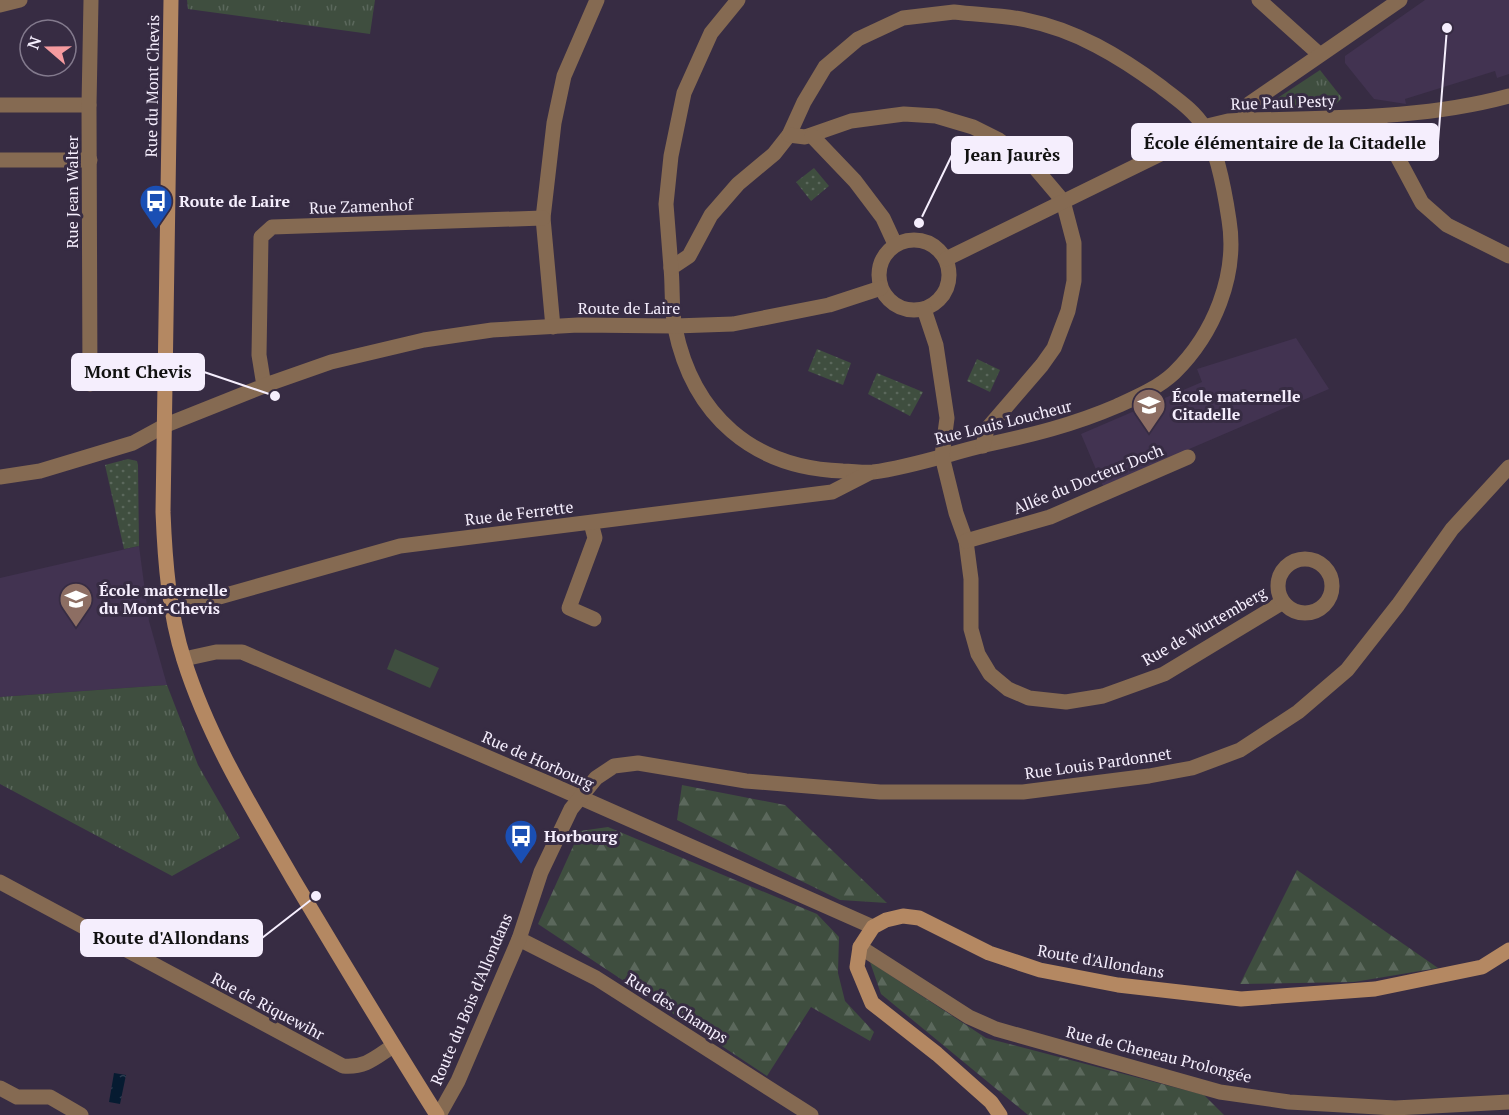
<svg xmlns="http://www.w3.org/2000/svg" width="1509" height="1115" font-family="'PT Serif',serif">
  <style>
    .built { fill: #423351 }
    .grass { fill: url(#grass-tufts) }
    .forest { fill: url(#forest-firs) }
    .garden { fill: url(#garden-dots) }
    .pitch { fill: #3f4e3f }
    .water { fill: url(#water-ripples) }
    .lines { fill: none; stroke-linecap: round; stroke-linejoin: round }
    .street { stroke: #856a52; stroke-width: 15 }
    .secondary { stroke: #b48862; stroke-width: 15 }
    .labels { text-anchor: middle; stroke-width: 6; stroke-linejoin: round; paint-order: stroke }
    .street-label { font-size: 16px; fill: #f5eefd; stroke: #372c43 }
    .poi-label { font-size: 16px; font-weight: bold; fill: #f5eefd; stroke: #372c43; text-anchor: start }
    .leader { fill: none; stroke: #f5eefd; stroke-width: 2 }
    .callout-dot { fill: #f5eefd; stroke: #372c43; stroke-width: 2 }
    .callout { fill: #f5eefd; stroke: #f5eefd; stroke-width: 2 }
    .callout-label { font-size: 18px; text-anchor: middle; font-weight: bold; fill: #111 }
  </style>
  <defs>
    <pattern id="grass-tufts" width="24" height="20" patternUnits="userSpaceOnUse" patternTransform="scale(1.5)"><rect width="24" height="20" fill="#3f4e3f"/><path d="M3 7l-1-3M5 7V3M7 7l1-3M15 17l-1-3M17 17v-4M19 17l1-3" fill="none" stroke="#5b685c"/></pattern>
    <pattern id="forest-firs" width="22" height="20" patternUnits="userSpaceOnUse" patternTransform="scale(1.5)"><rect width="22" height="20" fill="#3f4e3f"/><path d="M5 1l3.5 6h-7zM16 11l3.5 6h-7z" fill="#5b685c"/></pattern>
    <pattern id="garden-dots" width="8" height="8" patternUnits="userSpaceOnUse" patternTransform="scale(1.5)"><rect width="8" height="8" fill="#3f4e3f"/><path d="M2 2h.1M6 6h.1" fill="none" stroke="#5b685c" stroke-width="1.8" stroke-linecap="round"/></pattern>
    <pattern id="water-ripples" width="26" height="14" patternUnits="userSpaceOnUse" patternTransform="scale(1.5)"><rect width="26" height="14" fill="#061b31"/><path d="M2 4q2-2 4 0t4 0M15 11q2-2 4 0t4 0" fill="none" stroke="#2b3c50"/></pattern>
  </defs>
  <rect width="100%" height="100%" fill="#372c43"/>
  <!-- built -->
  <g class="built">
    <path d="M1425,0H1509V74L1497,78L1495,71L1405,99L1406,104L1374,99L1345,63V56Z"/>
    <path d="M1296,338L1329,389L1103,486L1081,434L1202,382L1197,369Z"/>
    <path d="M139,546L149,621L167,685L0,697V578Z"/>
  </g>
  <!-- grass -->
  <g class="grass">
    <path d="M187,0H375L370,34L188,9Z"/>
    <path d="M1320,70L1342,98L1336,104L1267,108V105Z"/>
    <path d="M167,685L198,765L240,838L172,876L0,784V697Z"/>
  </g>
  <!-- forest -->
  <g class="forest">
    <path d="M682,785L785,805L887,903L840,900L677,820Z"/>
    <path d="M608,827L817,914L839,937L838,973L845,1001L874,1032L870,1041L811,1007L767,1076L538,924L580,831Z"/>
    <path d="M1297,870L1438,968L1354,982L1240,984Z"/>
    <path d="M870,962L986,1038L1204,1095L1224,1115H1028L881,994Z"/>
  </g>
  <!-- garden -->
  <g class="garden">
    <path d="M814,168L829,186L811,201L796,182Z"/>
    <path d="M817,349L851,363L843,385L808,371Z"/>
    <path d="M977,359L1000,370L990,392L967,381Z"/>
    <path d="M877,373L923,392L910,416L868,394Z"/>
    <path d="M128,459L137,461L138,465L139,546L124,549L105,465Z"/>
  </g>
  <!-- pitch -->
  <path class="pitch" d="M395,649L439,668L430,688L387,669Z"/>
  <!-- water -->
  <path class="water" d="M114,1073L126,1075L120,1104L109,1102Z"/>
  <g class="lines">
    <!-- street -->
    <g class="street">
      <path d="M1259,0L1319,54"/>
      <path d="M0,5L20,0"/>
      <path d="M954,12C978,15 1003,15 1026,20C1076,30 1119,56 1160,86C1175,98 1194,110 1204,127C1217,151 1225,193 1229,220C1238,275 1214,334 1174,373C1158,388 1137,397 1117,406C1073,425 1032,435 985,445C948,454 911,467 873,472C863,473 853,471 843,471C753,468 693,416 675,328C671,309 673,287 671,268L689,256L711,215L738,184L774,154L789,135L804,102L825,67L858,39L903,18Z"/>
      <path d="M0,105H89"/>
      <path d="M1376,117L1422,203L1447,225L1509,256"/>
      <path d="M1243,120L1249,104L1400,0"/>
      <path d="M789,135L805,137L851,121L904,114L936,116L973,127L999,140L1030,162L1063,201L1074,243V281L1068,311L1054,348L1042,365L987,429L983,446"/>
      <path d="M812,136L855,181L883,218L895,244"/>
      <path d="M0,160H90"/>
      <circle cx="914" cy="275" r="35"/>
      <path d="M946,259L1185,142L1203,127L1228,121C1322,117 1417,121 1509,96"/>
      <path d="M671,268L666,204L671,156L684,93L711,33L738,0"/>
      <path d="M924,309L936,345L947,418L942,456L956,513L966,541L971,579V629L978,654L990,674L1008,689L1029,698L1066,702L1103,696L1164,674L1283,602"/>
      <path d="M553,327L543,218L554,123L564,76L597,0"/>
      <path d="M90,384L89,105L91,0"/>
      <path d="M264,386L259,355L261,237L272,227L543,218"/>
      <path d="M0,477L40,471L133,443L166,425L274,382L331,362L424,340L492,330L578,325L675,326L733,324L829,305L881,288"/>
      <path d="M591,523L595,538L569,608L594,619"/>
      <path d="M966,541L1050,517L1188,457"/>
      <circle cx="1305" cy="586" r="27"/>
      <path d="M173,610L400,546L832,492L869,473"/>
      <path d="M184,659L216,652H242L552,785L873,927"/>
      <path d="M0,882L343,1066C365,1068 375,1058 393,1046"/>
      <path d="M519,939L596,978L811,1115"/>
      <path d="M860,947L969,1017L996,1029L1220,1092L1289,1102L1395,1108L1509,1102"/>
      <path d="M0,1088L17,1097H50L81,1115"/>
      <path d="M439,1115L458,1081L519,939L541,872L571,809L596,778L614,766L638,763L746,781L880,792H1023L1149,776L1192,768L1240,750L1298,712L1347,670L1398,605L1452,529L1509,467"/>
    </g>
    <!-- secondary -->
    <g class="secondary">
      <path d="M171,0L163,512C165,562 169,613 184,660C209,739 252,808 293,879C340,958 388,1037 437,1115"/>
      <path d="M1000,1115L991,1102L937,1054L872,1003L857,967L860,947L873,927L886,920L903,916L919,918L989,953L1040,970L1118,985L1241,999L1375,989L1482,967L1509,950"/>
    </g>
  </g>
  <!-- icons -->
  <defs>
    <g id="bus-pin" transform="scale(1.725)"><path d="M0 17L-7.5 6A9.5 9.5 0 1 1 7.5 6Z" fill="#1a4fb4" stroke="#372c43"/><path d="M-5-6H5V4H4V6H2V4H-2V6H-4V4H-5ZM-3.5-4V0h7V-4ZM-3.5 1.2v1.5H-2V1.2ZM2 1.2v1.5H3.5V1.2Z" fill="#fff"/></g>
    <g id="school-pin" transform="scale(1.725)"><path d="M0 17L-7.5 6A9.5 9.5 0 1 1 7.5 6Z" fill="#8d6e63" stroke="#372c43"/><path d="M0-5L7-2L0 1L-7-2ZM-4 1L0 2.5L4 1V4Q0 6-4 4Z" fill="#fff"/></g>
  </defs>
  <g fill-rule="evenodd">
    <use href="#bus-pin" x="156" y="201"/>
    <use href="#school-pin" x="1149" y="405"/>
    <use href="#school-pin" x="76" y="599"/>
    <use href="#bus-pin" x="521" y="836"/>
  </g>
  <g class="labels">
    <!-- street labels -->
    <g class="street-label">
      <text transform="translate(152 86) rotate(-89)" y="6">Rue du Mont Chevis</text>
      <text transform="translate(1283 102) rotate(-2)" y="6">Rue Paul Pesty</text>
      <text transform="translate(72 192) rotate(-90)" y="6">Rue Jean Walter</text>
      <text transform="translate(361 206) rotate(-2)" y="6">Rue Zamenhof</text>
      <text x="629" y="314">Route de Laire</text>
      <text transform="translate(1003 422) rotate(-14)" y="6">Rue Louis Loucheur</text>
      <text transform="translate(1088 479) rotate(-22)" y="6">Allée du Docteur Doch</text>
      <text transform="translate(519 513) rotate(-7)" y="6">Rue de Ferrette</text>
      <text transform="translate(1204 626) rotate(-30)" y="6">Rue de Wurtemberg</text>
      <text transform="translate(538 760) rotate(24)" y="6">Rue de Horbourg</text>
      <text transform="translate(1098 763) rotate(-8)" y="6">Rue Louis Pardonnet</text>
      <text transform="translate(1101 961) rotate(10)" y="6">Route d'Allondans</text>
      <text transform="translate(471 999) rotate(-67)" y="6">Route du Bois d'Allondans</text>
      <text transform="translate(268 1006) rotate(28)" y="6">Rue de Riquewihr</text>
      <text transform="translate(677 1008) rotate(32)" y="6">Rue des Champs</text>
      <text transform="translate(1159 1054) rotate(14)" y="6">Rue de Cheneau Prolongée</text>
    </g>
    <!-- poi labels -->
    <g class="poi-label">
      <text x="179" y="207">Route de Laire</text>
      <text x="1172" y="402">École maternelle<tspan x="1172" dy="18">Citadelle</tspan></text>
      <text x="99" y="596">École maternelle<tspan x="99" dy="18">du Mont-Chevis</tspan></text>
      <text x="544" y="842">Horbourg</text>
    </g>
  </g>
  <!-- callouts -->
  <path class="leader" d="M1447 28L1438 142M919 223L952 155M275 396L204 372M316 896L262 938"/>
  <g class="callout-dot">
    <circle cx="1447" cy="28" r="6"/>
    <circle cx="919" cy="223" r="6"/>
    <circle cx="275" cy="396" r="6"/>
    <circle cx="316" cy="896" r="6"/>
  </g>
  <g class="callout">
    <rect x="1132" y="124" width="306" height="36" rx="6"/>
    <rect x="952" y="137" width="120" height="36" rx="6"/>
    <rect x="72" y="354" width="132" height="36" rx="6"/>
    <rect x="81" y="920" width="181" height="36" rx="6"/>
  </g>
  <g class="callout-label">
    <text x="1285" y="149">École élémentaire de la Citadelle</text>
    <text x="1012" y="161">Jean Jaurès</text>
    <text x="138" y="378">Mont Chevis</text>
    <text x="171" y="944">Route d'Allondans</text>
  </g>
  <!-- north arrow -->
  <g transform="translate(48 48) rotate(290)"><circle r="28" fill="#372c43" stroke="#837a8d" stroke-width="1.5"/>
  <path d="M0-4.5L10 22L0 15L-10 22Z" fill="#f59b9f"/>
  <text y="-9" font-size="16" font-weight="bold" text-anchor="middle" fill="#f5eefd">N</text>
  </g>
</svg>
